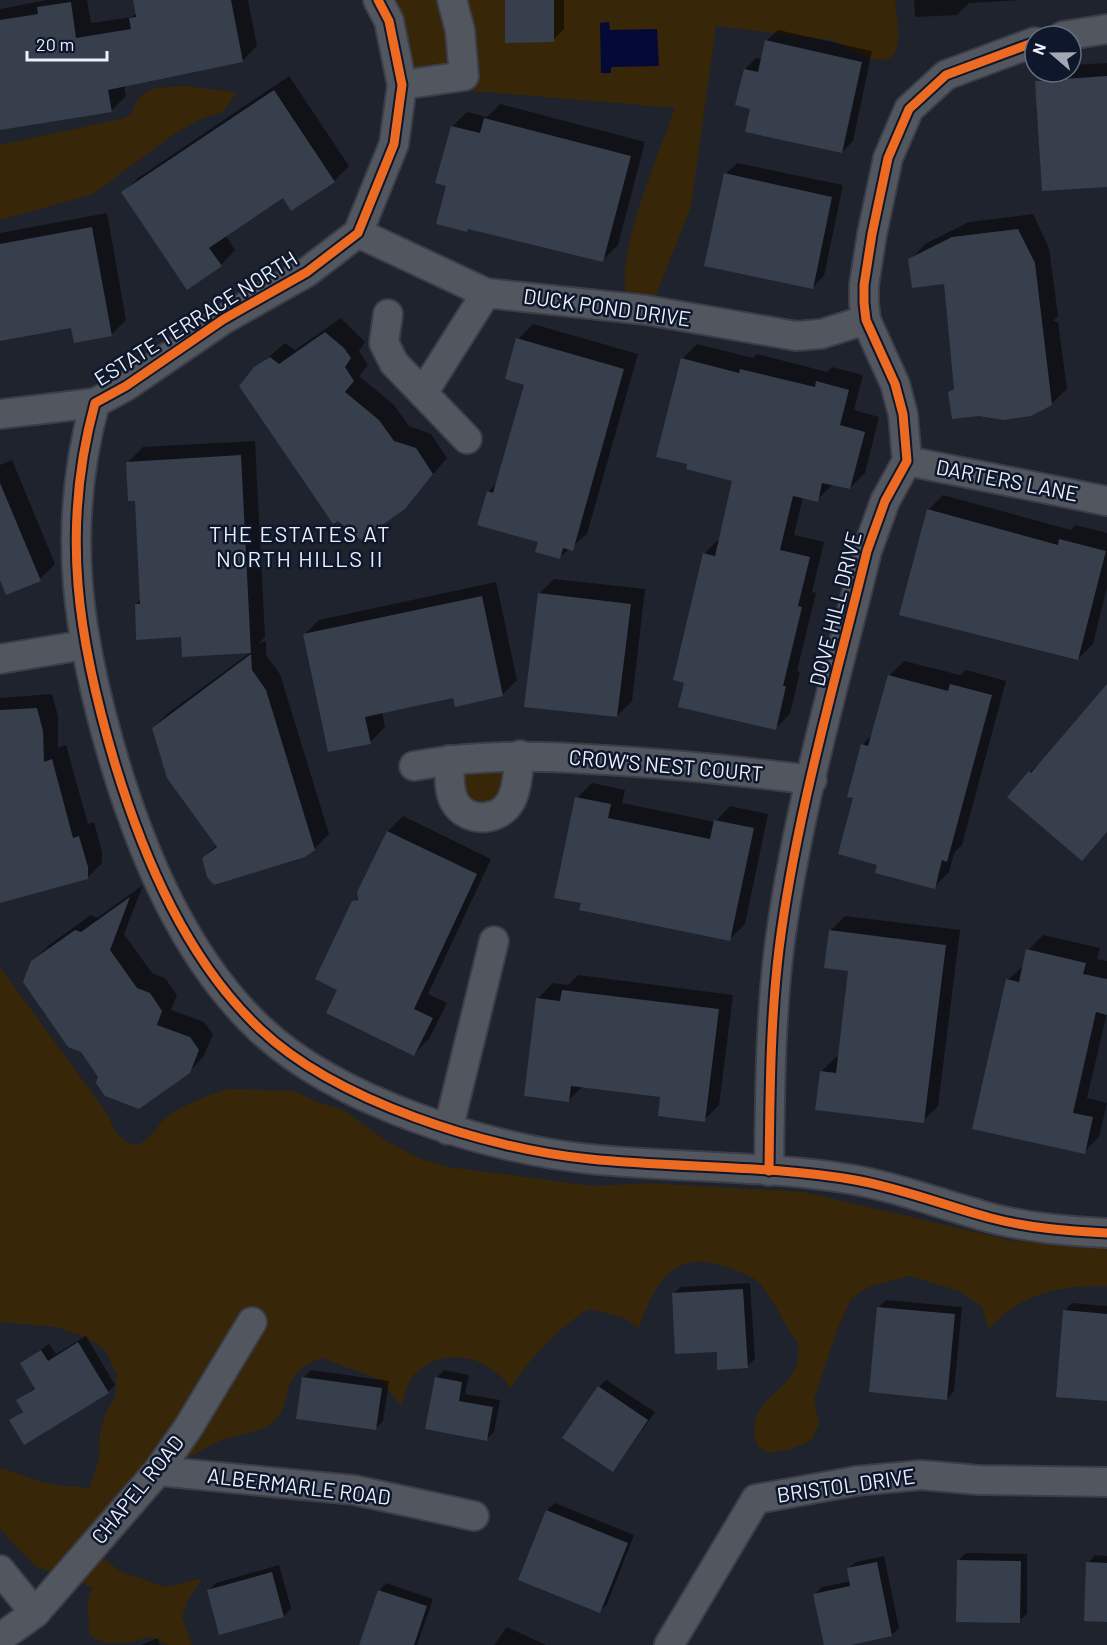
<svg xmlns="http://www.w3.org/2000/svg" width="1107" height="1645" font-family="Barlow,sans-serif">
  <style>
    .green { fill: #372608 }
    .water { fill: #040938 }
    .shadow { fill: #0007 }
    .building { fill: #373e4c }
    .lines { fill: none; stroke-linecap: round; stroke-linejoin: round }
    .minor-casing { stroke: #3b3e48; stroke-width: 32 }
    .minor { stroke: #52565f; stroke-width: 28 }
    .cycleway-casing { stroke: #0e172b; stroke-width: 13 }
    .cycleway { stroke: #ed6a23; stroke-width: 9 }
    .labels { text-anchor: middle; stroke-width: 5; stroke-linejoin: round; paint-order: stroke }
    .street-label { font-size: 21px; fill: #ebf1fc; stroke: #0e172b }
    .neighbourhood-label { font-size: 22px; letter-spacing: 1.5px; fill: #ebf1fc; stroke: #0e172b }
  </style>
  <rect width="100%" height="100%" fill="#1e232e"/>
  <!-- green -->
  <g class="green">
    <path d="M378,0H895C896,20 903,38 893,56L886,60L871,59L831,40L716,26L691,207L657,293L651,298L627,295C613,259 661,148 675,108L402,85Z"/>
    <path d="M189,86C205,90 220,88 236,93L223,112L198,120L170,137L93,194L0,220V145L121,119L131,114C142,83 158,88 189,86Z"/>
    <path d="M515,759L511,794L472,813L452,763Z"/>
    <path d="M0,967L106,1112L115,1131L129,1144L138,1145L150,1137L162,1121L180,1108L210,1095L228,1089L294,1091L317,1102L342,1109L388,1142L419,1158L449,1167L593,1186L648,1183L804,1192L1014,1241L1107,1243V1286C1059,1285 1022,1293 989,1329L982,1307L959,1291L909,1276L869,1287L851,1299L837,1330L814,1399L819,1424L811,1441L788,1450L769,1453L757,1446C745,1402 779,1399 795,1369C798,1363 798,1352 799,1345C785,1325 774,1301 759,1283C752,1275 735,1270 726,1267C673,1248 655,1283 639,1328L624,1318L589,1309C558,1328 531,1357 511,1388C490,1359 451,1346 420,1369C409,1377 405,1393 401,1406L381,1380L322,1358C274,1375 297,1403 272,1423C258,1434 242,1433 225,1439C216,1442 206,1448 197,1453C156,1476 130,1521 102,1557L120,1571L166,1587L203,1578L188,1600L182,1617L192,1645H168L151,1637L126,1643H105L90,1636L87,1604L92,1587L35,1566L0,1529V1468C17,1472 33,1480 51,1484C64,1487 76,1485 89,1489L99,1459L100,1433L105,1414L115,1398L117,1375L106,1351L86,1337L55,1327L0,1322Z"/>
  </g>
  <!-- water -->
  <path class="water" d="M609,22L610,30L657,29L659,66L611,67V73H601L600,23Z"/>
  <!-- shadow -->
  <g class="shadow">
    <path d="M46,0H87L91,23L132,17L137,12L134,0H248L257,46L242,61L124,85L126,96L111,111L0,128V9Z"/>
    <path d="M506,0H564V29L553,40Z"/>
    <path d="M914,0H1021L969,3L957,15L915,17Z"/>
    <path d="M778,30L872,51L853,141L842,152L752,108L745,69L756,58L763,59L766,41Z"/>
    <path d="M1107,63V185L1036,82L1046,72H1071V65Z"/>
    <path d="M289,76L349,166L334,181L283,196L225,235L235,250L221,265L123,193L138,178Z"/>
    <path d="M500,104L645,142L618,245L603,260L470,228L467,231L448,185L452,127L467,112L487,117Z"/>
    <path d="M737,163L843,185L824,276L812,288L726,174Z"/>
    <path d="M107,213L126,320L111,335L72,326L0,339V233Z"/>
    <path d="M1033,214L1049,248L1058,316L1053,321L1058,322L1067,389L1051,404L950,392L955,387L946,282L910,260L925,244L969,222Z"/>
    <path d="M341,318L365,342L359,351L368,365L359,376L394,405L409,426L431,434L447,458L404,508L256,368L285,343L295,350Z"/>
    <path d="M533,324L638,354L587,534L560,557L488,492L498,482L525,384L518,339Z"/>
    <path d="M697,344L753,358L757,354L827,372L832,367L863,375L854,410L879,417L865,473L850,488L833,484L817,500L803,497L794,535L824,542L812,592L816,593L797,671L800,672L790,714L775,729L686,682L704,554L719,539L734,480L682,359Z"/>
    <path d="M255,441L265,637L258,644L266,641V655L280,674L329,834L314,849L203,858L217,845L153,728L168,713L251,652L183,655L182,636L136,604L141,599L137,499L128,462L143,447Z"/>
    <path d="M12,460L55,564L40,579L0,577V465Z"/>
    <path d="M943,495L1071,530L1075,525L1107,533V587L1093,644L1078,659L928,510Z"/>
    <path d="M554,579L645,589L632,701L617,716L539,594Z"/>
    <path d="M496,582L517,680L502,695L454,697L382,712L385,727L370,742L304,635L319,620Z"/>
    <path d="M904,661L960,675L966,670L1006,681L962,845L954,853L949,872L934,887L879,864L855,797L862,745L873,734L889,676Z"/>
    <path d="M1107,687V832L1082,859L1030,772L1046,758Z"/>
    <path d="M52,694L58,716V748L66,745L88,824L94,822L102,852V863L87,878L0,902V698Z"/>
    <path d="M592,783L625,790L622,803L715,822L730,806L768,814L745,924L730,939L582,902L577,798Z"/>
    <path d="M403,816L491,859L428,994L447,1003L429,1039L414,1054L339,989L354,902L359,897L358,892L388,831Z"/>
    <path d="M143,885L124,934L152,973L165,978L177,995L171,1010L204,1022L213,1034L204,1056L189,1072L100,1076L32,962L48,946L91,915L97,918Z"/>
    <path d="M845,916L960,930L938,1106L923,1121L821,1072L836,1057H839L850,970L830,931Z"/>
    <path d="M1043,935L1100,948L1097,959L1107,961V1013L1087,1098L1107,1103L1099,1137L1084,1152L1008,980L1024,965L1028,950Z"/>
    <path d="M578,975L733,995L719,1105L704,1120L662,1096L583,1086L568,1101L538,998L553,983L568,985Z"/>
    <path d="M750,1283L755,1359L747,1366L718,1350L673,1294L681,1287Z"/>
    <path d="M886,1300L962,1307L954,1391L947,1399L878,1308Z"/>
    <path d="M1072,1303L1107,1306V1400L1065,1311Z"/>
    <path d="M86,1336L115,1385L108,1392L11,1421L24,1410L18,1400L36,1387L22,1363L49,1344L56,1354Z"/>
    <path d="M311,1370L389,1381L383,1421L376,1428L304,1377Z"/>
    <path d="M444,1370L469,1375L465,1394L500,1400L494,1432L487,1439L436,1378Z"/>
    <path d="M606,1380L655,1412L613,1471L599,1387Z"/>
    <path d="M555,1503L634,1535L607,1604L599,1612L520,1579L547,1510Z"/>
    <path d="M966,1553L1027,1554V1614L1019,1621L958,1561Z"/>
    <path d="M1095,1555L1107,1556V1620L1088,1563Z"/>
    <path d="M884,1556L899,1628L892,1635L843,1645H825L815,1594L822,1587L851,1581L848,1569L856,1562Z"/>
    <path d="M279,1565L291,1608L284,1616L208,1591L216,1583Z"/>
    <path d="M386,1583L433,1599L417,1645H360L379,1591Z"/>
    <path d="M507,1627L546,1645H494Z"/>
    <path d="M158,1638L160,1645H141Z"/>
  </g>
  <!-- building -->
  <g class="building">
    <path d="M133,0H231L243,62L108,90L112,112L0,130V20L38,14L37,7L71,2L76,38L131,29L129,18L136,17Z"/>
    <path d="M505,0H554V42L505,43Z"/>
    <path d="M765,40L862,62L842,153L745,132L750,109L735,105L744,69L758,72Z"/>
    <path d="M1107,76V187L1042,191L1035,81Z"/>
    <path d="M274,90L335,182L291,211L283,198L209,248L222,266L187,290L121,192Z"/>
    <path d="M484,118L631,156L603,262L468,229L467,232L436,224L446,186L435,183L451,126L480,133Z"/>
    <path d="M724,173L832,197L813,289L704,266Z"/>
    <path d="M92,227L112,336L74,343L71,328L0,341V244Z"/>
    <path d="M1018,229L1035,263L1052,405L1031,416L1003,420L979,416L952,419L948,392L954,389L944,284L912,288L908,259L952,237Z"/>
    <path d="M325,332L344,348L351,358L345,367L354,381L345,392L379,420L394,441L416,448L433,474L405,509L361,540L338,521L333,524L239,386L254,367L270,357L279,364Z"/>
    <path d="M516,338L624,369L573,551L563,548L560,559L535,552L538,542L477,525L487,491L493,493L524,385L505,379Z"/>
    <path d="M681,358L739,373L740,369L815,387L816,381L849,390L840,425L865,432L850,489L822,483L818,502L793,496L780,550L810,557L798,606L802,607L783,686H786L776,730L678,707L684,683L673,680L703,553L715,556L732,481L686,469L687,464L656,457Z"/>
    <path d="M241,455L251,653L182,657L181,637L136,640L135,604H140L135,501H128L126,462Z"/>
    <path d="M0,483L41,581L6,595L0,580Z"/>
    <path d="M927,509L1058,545L1059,539L1106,551L1078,660L899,615Z"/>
    <path d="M538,593L631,604L617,717L524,707Z"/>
    <path d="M482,596L503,696L455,707L453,698L365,717L371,744L328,752L303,634Z"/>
    <path d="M251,654L252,670L266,690L315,850L305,857L214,885L207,877L202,858L217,847L167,778L152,728Z"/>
    <path d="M888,675L948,691L950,684L992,695L947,862L942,860L935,889L875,873L877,865L838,854L853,798L847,797L861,744L868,746Z"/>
    <path d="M1107,684V832L1082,861L1007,797L1029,771L1031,773Z"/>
    <path d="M37,708L43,731L44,762L52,759L73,838L79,836L88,867V879L0,903V710Z"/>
    <path d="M575,797L611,804L608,818L710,839L714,820L754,828L730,941L579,910L581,903L554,898Z"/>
    <path d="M387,831L477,874L414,1009L433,1018L414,1056L326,1013L337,990L315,979L352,901L358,900L357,892Z"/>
    <path d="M130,897L110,950L137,988L150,993L162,1011L157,1025L190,1037L199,1050L190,1073L139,1109L105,1096L96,1083L98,1077L81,1052L68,1047L23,982L31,961L75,930L81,932Z"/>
    <path d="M829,930L946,945L924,1123L815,1110L820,1071L836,1073L848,971L824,968Z"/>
    <path d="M1026,949L1086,963L1083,974L1107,979V1015L1096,1012L1073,1113L1093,1117L1085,1154L972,1129L1006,979L1019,982Z"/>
    <path d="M562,990L719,1009L705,1122L658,1116L660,1097L571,1086L569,1102L524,1096L536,998L560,1001Z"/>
    <path d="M743,1289L748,1368L717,1370V1352L675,1354L672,1293Z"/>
    <path d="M877,1307L955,1314L947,1400L869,1392Z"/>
    <path d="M1063,1310L1107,1314V1401L1056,1397Z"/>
    <path d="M78,1342L109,1393L24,1445L9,1420L23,1412L16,1400L35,1389L20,1363L41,1350L48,1361Z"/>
    <path d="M302,1377L382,1388L376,1430L296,1419Z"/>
    <path d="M435,1377L462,1382L459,1401L493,1407L487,1441L425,1429Z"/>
    <path d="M598,1386L648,1420L613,1472L562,1438Z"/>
    <path d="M546,1510L628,1543L600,1613L518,1580Z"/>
    <path d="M957,1560L1021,1561L1020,1623L956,1622Z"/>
    <path d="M877,1562L892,1636L851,1645H824L813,1594L850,1586L847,1568Z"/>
    <path d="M1086,1562L1107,1563V1622L1084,1621Z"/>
    <path d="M272,1572L284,1617L219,1635L207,1590Z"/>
    <path d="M378,1590L427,1606L414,1645H359Z"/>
  </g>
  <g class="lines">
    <!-- minor casing -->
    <g class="minor-casing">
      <g id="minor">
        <path d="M378,0L389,21L402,85L394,144L358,233L307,272L224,319L126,386L95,403C60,530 78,640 115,764C144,859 187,960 260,1029C336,1101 487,1149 590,1159C678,1168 768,1165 855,1180C901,1188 946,1206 991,1218C1029,1228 1068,1231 1107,1233"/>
        <path d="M1063,36L1107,29"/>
        <path d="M402,85L464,76L460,30L452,0"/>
        <path d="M358,233L486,293L646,310L796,336L821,334L866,320"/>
        <path d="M388,314L384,343L394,363L467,439"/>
        <path d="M423,393L486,293"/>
        <path d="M0,414L95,403"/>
        <path d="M907,461L1107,501"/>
        <path d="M0,659L84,645"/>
        <path d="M449,760C450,773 448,789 454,801C467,825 504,822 513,796C518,784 518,768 520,755"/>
        <path d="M414,766C483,753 550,756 620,761C684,765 748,772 812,780"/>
        <path d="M448,1130L494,941"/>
        <path d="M769,1171C770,1097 770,1023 779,949C796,815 835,683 867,551L885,501L907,461L903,414L895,384L866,320L864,303V285L872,234L888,158L909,109L946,75L1035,42"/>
        <path d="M158,1471L354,1490L474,1516"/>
        <path d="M0,1570L35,1613"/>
        <path d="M0,1638L35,1613L158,1471L188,1428L252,1322"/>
        <path d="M669,1645L756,1499L856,1481L921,1475L979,1480L1107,1482"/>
      </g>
    </g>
    <!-- minor -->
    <use href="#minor" class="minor"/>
    <!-- cycleway casing -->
    <g class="cycleway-casing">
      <g id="cycleway">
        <path d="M378,0L389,21L402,85L394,144L358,233L307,272L224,319L126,386L95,403C60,530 78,640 115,764C144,859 187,960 260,1029C336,1101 487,1149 590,1159C678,1168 768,1165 855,1180C901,1188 946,1206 991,1218C1029,1228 1068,1231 1107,1233"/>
        <path d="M769,1171C770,1097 770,1023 779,949C796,815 835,683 867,551L885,501L907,461L903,414L895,384L866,320L864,303V285L872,234L888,158L909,109L946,75L1035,42"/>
      </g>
    </g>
    <!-- cycleway -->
    <use href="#cycleway" class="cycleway"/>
  </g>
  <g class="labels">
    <!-- street labels -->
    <g class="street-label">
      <text transform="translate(607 308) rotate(8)" y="7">DUCK POND DRIVE</text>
      <text transform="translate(196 319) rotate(-32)" y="7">ESTATE TERRACE NORTH</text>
      <text transform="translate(1007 481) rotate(11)" y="7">DARTERS LANE</text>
      <text transform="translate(836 609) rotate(-76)" y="7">DOVE HILL DRIVE</text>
      <text transform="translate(666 766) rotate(5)" y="7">CROW'S NEST COURT</text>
      <text transform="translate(846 1486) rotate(-8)" y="7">BRISTOL DRIVE</text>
      <text transform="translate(299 1487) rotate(7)" y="7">ALBERMARLE ROAD</text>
      <text transform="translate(138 1490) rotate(-51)" y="7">CHAPEL ROAD</text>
    </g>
    <!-- neighbourhood labels -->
    <g class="neighbourhood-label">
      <text x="300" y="542">THE ESTATES AT<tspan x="300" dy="25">NORTH HILLS II</tspan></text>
    </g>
  </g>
  <!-- north arrow -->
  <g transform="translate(1053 54) rotate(290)"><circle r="28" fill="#0e172b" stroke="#666e7f" stroke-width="1.5"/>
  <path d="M0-4.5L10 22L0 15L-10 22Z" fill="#a3a9b4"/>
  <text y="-9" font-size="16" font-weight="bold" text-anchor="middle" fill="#ebf1fc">N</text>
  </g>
  <!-- scale -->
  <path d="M27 51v9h80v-9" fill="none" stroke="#ebf1fc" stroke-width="3"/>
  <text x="36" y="51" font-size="18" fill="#ebf1fc" stroke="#0e172b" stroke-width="4.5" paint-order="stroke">20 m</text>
</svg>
